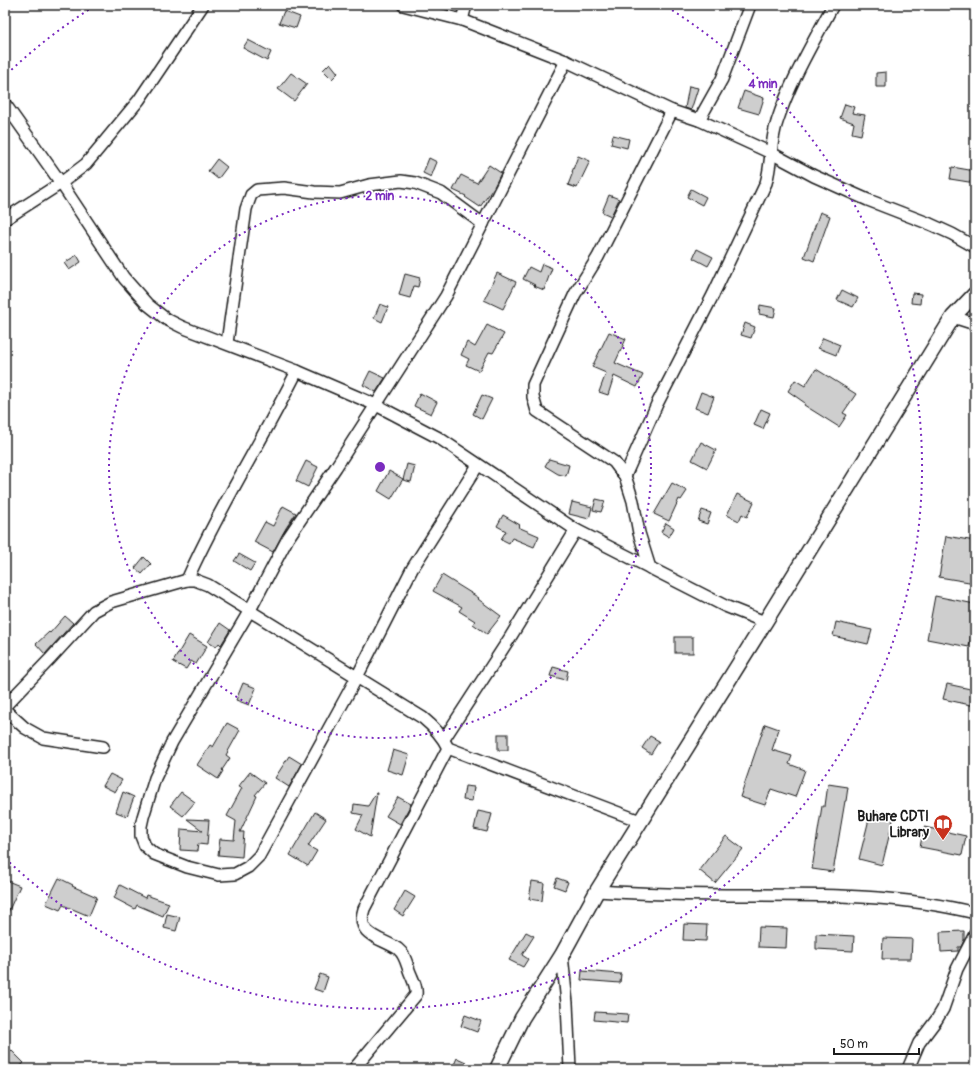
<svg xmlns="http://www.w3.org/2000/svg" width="980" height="1074" font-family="Pangolin,sans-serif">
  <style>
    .building { fill: #cecece; stroke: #1c1c1c }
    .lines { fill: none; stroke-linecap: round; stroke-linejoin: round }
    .minor-casing { stroke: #1c1c1c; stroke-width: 14 }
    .major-casing { stroke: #1c1c1c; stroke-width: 17 }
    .minor { stroke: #fff; stroke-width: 11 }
    .major { stroke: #fff; stroke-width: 14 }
    .ring { fill: none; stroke: #7b2cbf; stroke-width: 2; stroke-dasharray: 2 4 }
    .labels { text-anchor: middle; stroke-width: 3.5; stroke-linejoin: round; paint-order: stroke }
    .poi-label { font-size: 14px; font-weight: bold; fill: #1c1c1c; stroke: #fff; text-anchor: end }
    .centre { fill: #7b2cbf; stroke: #fff; stroke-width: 2 }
    .ring-label { font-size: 12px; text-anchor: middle; font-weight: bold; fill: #7b2cbf; stroke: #fff; stroke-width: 3.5; stroke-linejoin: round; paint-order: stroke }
  </style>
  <rect width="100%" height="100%" fill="#fff"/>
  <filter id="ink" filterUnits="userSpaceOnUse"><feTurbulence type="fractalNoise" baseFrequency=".025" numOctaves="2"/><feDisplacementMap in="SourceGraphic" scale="8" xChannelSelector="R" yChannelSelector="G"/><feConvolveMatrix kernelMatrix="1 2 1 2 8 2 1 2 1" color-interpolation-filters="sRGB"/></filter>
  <g filter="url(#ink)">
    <!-- building -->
    <g class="building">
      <path d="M284,11L300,17L296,28L279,23Z"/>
      <path d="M248,40L271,52L267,61L243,48Z"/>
      <path d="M330,63L338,73L332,79L323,70Z"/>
      <path d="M886,72V87H876V73Z"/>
      <path d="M291,73L307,84L294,101L278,89Z"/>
      <path d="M689,86L698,88L691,110L685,108Z"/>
      <path d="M744,91L764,98L759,114L738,108Z"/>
      <path d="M845,104L854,107L852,113L865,115L861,135L852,133L854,123L840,118Z"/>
      <path d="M613,135L629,139L627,148L611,144Z"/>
      <path d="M578,156L590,161L577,188L568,185L573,172H572Z"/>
      <path d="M429,158L437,162L431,177L423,173Z"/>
      <path d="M217,159L227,167L218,179L208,171Z"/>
      <path d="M489,165L501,173L494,187L480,207L465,197L466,196L453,190L461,175L477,183Z"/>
      <path d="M952,167L975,171V183L950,179Z"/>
      <path d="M691,189L706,197L702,205L687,197Z"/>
      <path d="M609,195L619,199L611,216L602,212Z"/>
      <path d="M820,212L830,216L814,261L804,257Z"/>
      <path d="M697,249L713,257L708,266L693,258Z"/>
      <path d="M77,255L81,262L69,270L64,263Z"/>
      <path d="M542,264L552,268L544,290L534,286L535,285L523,279L529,267L539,272Z"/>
      <path d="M497,273L516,282L503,309L484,300Z"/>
      <path d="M405,274L420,278L418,287L414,286L410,298L399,295Z"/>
      <path d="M842,290L858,298L853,307L837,300Z"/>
      <path d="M912,293L921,294L920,304L911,303Z"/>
      <path d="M380,304L388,307L382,322L374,318Z"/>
      <path d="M760,305L776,308L774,317L759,314Z"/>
      <path d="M745,323L755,327L751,338L741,335Z"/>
      <path d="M487,325L504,334L493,353L489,352L479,371L466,365L469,359L461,355L467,342L475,347Z"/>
      <path d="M609,332L626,339L615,363L643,375L637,387L614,376L608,395L599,392L606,373L592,367Z"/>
      <path d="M823,338L840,345L836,355L818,348Z"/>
      <path d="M816,369L856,394L843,413L847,415L839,427L804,405L805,403L788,391L795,380L805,386Z"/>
      <path d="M370,371L385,378L376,392L363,385Z"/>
      <path d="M701,392L714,397L708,413L695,408Z"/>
      <path d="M420,393L437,402L431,414L414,406Z"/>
      <path d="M482,395L492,399L482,419L473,414Z"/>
      <path d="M761,409L770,413L763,429L754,425Z"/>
      <path d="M701,442L716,450L707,468L692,460Z"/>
      <path d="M549,459L569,465L566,476L558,474L545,466Z"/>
      <path d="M306,461L318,467L308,487L296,481Z"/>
      <path d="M407,464L415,466L411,482L403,480Z"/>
      <path d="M389,471L403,479L391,499L378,491Z"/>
      <path d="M672,483L687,491L681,500L679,499L669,521L654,514Z"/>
      <path d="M737,494L754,502L747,517L742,514L739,521L727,515Z"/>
      <path d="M596,499L605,501L601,512L593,510Z"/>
      <path d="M572,502L592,507L589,519L569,514Z"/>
      <path d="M283,506L296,513L286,528L273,552L254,542L265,522L273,526Z"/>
      <path d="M702,510L711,513L707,524L698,521Z"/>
      <path d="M503,515L520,525L518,527L539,536L534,547L512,538L509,543L501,539L506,531L497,526Z"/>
      <path d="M666,523L674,528L669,537L661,532Z"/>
      <path d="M946,536L975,541V583L939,577Z"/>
      <path d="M239,554L255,563L250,571L234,561Z"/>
      <path d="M144,557L151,564L142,574L135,568Z"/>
      <path d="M442,575L479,598L478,599L501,616L487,634L473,624L475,621L459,611L462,607L433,591Z"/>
      <path d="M935,596L975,604V617L969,647L927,639Z"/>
      <path d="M65,616L73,623L45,654L36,644L49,632L50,633Z"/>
      <path d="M836,622L872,630L868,644L833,636Z"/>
      <path d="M220,623L230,630L221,645L219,643L216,647L208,642Z"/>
      <path d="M189,635L207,646L196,664L191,661L186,669L173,662Z"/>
      <rect x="675" y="637" width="18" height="16"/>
      <path d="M553,667L568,671L566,680L550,676Z"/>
      <path d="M243,683L256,688L249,705L236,700Z"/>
      <path d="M947,684L975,690V706L943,699Z"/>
      <path d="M227,723L240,730L226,755L230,758L222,770L223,771L218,779L197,765L210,745L213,747Z"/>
      <path d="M765,724L779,729L772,750L792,756L789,764L805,770L795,797L771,789L765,805L740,797Z"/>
      <rect x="498" y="734" width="10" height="16"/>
      <path d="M650,736L659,741L651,754L642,748Z"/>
      <path d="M393,750L409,755L403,775L387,770Z"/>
      <path d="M289,756L302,764L289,787L275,778Z"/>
      <path d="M250,772L265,783L255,795L257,796L240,832H244L242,857L218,855L220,839L234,840L236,821L227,816L242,788L238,787Z"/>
      <path d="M110,774L122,780L115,792L103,786Z"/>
      <path d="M828,784L848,787L846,801H845L833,872L812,869L822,806H825Z"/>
      <path d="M465,786L474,787L472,801L463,800Z"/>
      <path d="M123,792L134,797L127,816L116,812Z"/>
      <path d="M181,792L195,802L183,816L170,806Z"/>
      <path d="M376,793H377L370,837L356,829L363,815L353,813L354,804L368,806Z"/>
      <path d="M398,797L411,804L400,824L386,816Z"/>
      <path d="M478,811L492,814L487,832L474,829Z"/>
      <path d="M871,811L894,816L882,865L859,859Z"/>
      <path d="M315,812L326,819L308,846L317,851L308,866L290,855Z"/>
      <path d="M187,819L209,820L207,845L198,844L197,851L180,850L181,829L203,831Z"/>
      <path d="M924,827L966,836L962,855L920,847Z"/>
      <path d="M726,836L743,849L715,883L699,870Z"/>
      <path d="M59,878L73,885L72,886L97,897L89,916L63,905L60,910L46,904Z"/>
      <path d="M557,878L568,882L565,890L554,886Z"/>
      <path d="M5,880L20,886L5,919Z"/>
      <path d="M532,881L544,883L542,901L529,899Z"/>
      <path d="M120,885L145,898L146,895L169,903L163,916L137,905L135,909L114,898Z"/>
      <path d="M405,891L415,897L403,916L394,910Z"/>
      <path d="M167,914L180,917L176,931L164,928Z"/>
      <path d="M684,924L707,925L706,941L683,940Z"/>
      <path d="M759,927L787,928L786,948L758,947Z"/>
      <path d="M964,931V940L961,947H958V951L941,952L940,932Z"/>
      <path d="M526,932L534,936L522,955L528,959L523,967L509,960Z"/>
      <path d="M816,934L854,936L853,951L816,949Z"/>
      <path d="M883,938L912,939L911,959H882Z"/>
      <path d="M582,971L621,974L620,983L581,980Z"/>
      <path d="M320,974L328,977L323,992L314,989Z"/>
      <path d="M595,1012L628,1014L627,1023L594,1020Z"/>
      <path d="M465,1015L481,1021L477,1032L461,1026Z"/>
      <path d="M5,1044L24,1063L17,1069H5Z"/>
      <path d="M457,1058L466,1062L463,1069H452Z"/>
    </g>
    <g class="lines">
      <!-- minor casing -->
      <g class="minor-casing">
        <g id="minor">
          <path d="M403,5L462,20L566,61L672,111L699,120L771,153L814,176L868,200L930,224L952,234L975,247"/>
          <path d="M462,20L466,5"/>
          <path d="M5,104L61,183L124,278L147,304L166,319L182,327L297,371L376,405L439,438L576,530L725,606L765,622"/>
          <path d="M699,120L722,79L750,5"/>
          <path d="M5,219L61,183L86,164L139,100L203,5"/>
          <path d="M953,317L975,324"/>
          <path d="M227,343L246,209L251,195L257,190L284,188L314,192L340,193L369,185L401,181L415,183L441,193L483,224"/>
          <path d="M478,465L412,569L357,677L259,856L248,867L235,874L219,875L187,867L154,854L145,846L141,836V826L143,817L155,778L172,742L250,610L288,538L336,467L446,296L566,61"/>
          <path d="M625,476L657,404L713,295L766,183C772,163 770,142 777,122C790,81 813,43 833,5"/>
          <path d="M650,568L639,533L633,501L625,476L620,470L614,462L537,411L533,397V385L575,294L598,257L672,111"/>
          <path d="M187,580C219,508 262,441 297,371"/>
          <path d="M5,706L50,659L94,611L111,602L187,580H195L208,585L423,718C434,727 442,735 448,748L640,821"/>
          <path d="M5,710L25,728L43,738L103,747"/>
          <path d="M444,739L511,636L576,530"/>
          <path d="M597,891C647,894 696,895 746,895C822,895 900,894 975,913"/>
          <path d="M562,955L567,1003L570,1069"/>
          <path d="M354,1069L416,995C417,988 414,982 411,975C407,967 406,955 398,949C382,938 355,936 364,909L448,748"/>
          <path d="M908,1069L919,1043L937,1019L943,1009L957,969L975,934"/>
        </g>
      </g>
      <!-- major casing -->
      <g class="major-casing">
        <path id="major" d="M497,1069L522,1018L562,955L597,891L765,622L953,317L975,294"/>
      </g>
      <!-- minor -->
      <use href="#minor" class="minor"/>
      <!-- major -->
      <use href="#major" class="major"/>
    </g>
  </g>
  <!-- distance rings -->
  <g class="ring">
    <circle cx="380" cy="467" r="271"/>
    <path d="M7 74A542 542 0 0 1 93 7M667 7A542 542 0 1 1 7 860"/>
  </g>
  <!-- icons -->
  <defs>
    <g id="library-pin" transform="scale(1)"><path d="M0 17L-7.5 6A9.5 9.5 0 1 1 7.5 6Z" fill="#c8321e" stroke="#fff"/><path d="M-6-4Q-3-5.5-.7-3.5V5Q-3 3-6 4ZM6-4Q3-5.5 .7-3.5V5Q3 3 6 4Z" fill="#fff"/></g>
  </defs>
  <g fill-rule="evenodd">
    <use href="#library-pin" x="943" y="824"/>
  </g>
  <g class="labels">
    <!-- poi labels -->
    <g class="poi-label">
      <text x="929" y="821">Buhare CDTI<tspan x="929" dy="16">Library</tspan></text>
    </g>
  </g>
  <circle cx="380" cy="467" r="6" class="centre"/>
  <g class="ring-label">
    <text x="763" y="88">4 min</text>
    <text x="380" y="200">2 min</text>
  </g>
  <!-- margin -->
  <rect width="980" height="1074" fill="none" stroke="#fff" stroke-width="20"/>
  <rect x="10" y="10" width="960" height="1054" fill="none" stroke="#1c1c1c" stroke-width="1.5" filter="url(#ink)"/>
  <!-- scale -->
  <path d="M834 1048v6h85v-6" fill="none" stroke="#1c1c1c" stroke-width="2"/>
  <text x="840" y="1048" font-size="12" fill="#1c1c1c" stroke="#ffffff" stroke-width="3" paint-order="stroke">50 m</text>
</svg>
